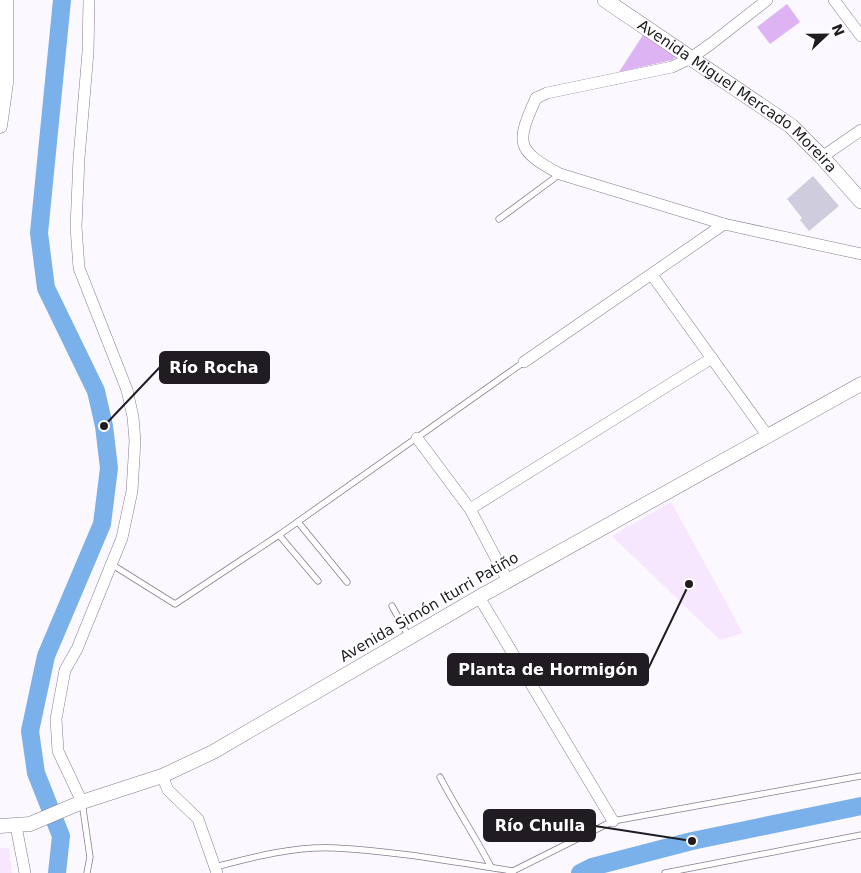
<svg xmlns="http://www.w3.org/2000/svg" width="861" height="873" font-family="'DejaVu Sans',sans-serif">
  <style>
    .built { fill: #f6e7fe }
    .green { fill: #ddb3f3 }
    .lines { fill: none; stroke-linecap: round; stroke-linejoin: round }
    .river { stroke: #7bb1ea; stroke-width: 18 }
    .building { fill: #ceccdd }
    .service-casing { stroke: #867d8b; stroke-width: 7 }
    .minor-casing { stroke: #867d8b; stroke-width: 12 }
    .tertiary-casing { stroke: #867d8b; stroke-width: 15 }
    .secondary-casing { stroke: #867d8b; stroke-width: 16 }
    .service { stroke: #fff; stroke-width: 5.5 }
    .minor { stroke: #fff; stroke-width: 11 }
    .tertiary { stroke: #fff; stroke-width: 14 }
    .secondary { stroke: #fff; stroke-width: 15 }
    .labels { text-anchor: middle; stroke-width: 4.5; stroke-linejoin: round; paint-order: stroke }
    .street-label { font-size: 15px; fill: #201c22; stroke: #fff }
    .leader { fill: none; stroke: #201c22; stroke-width: 2 }
    .callout-dot { fill: #201c22; stroke: #fff; stroke-width: 2 }
    .callout { fill: #201c22; stroke: #201c22; stroke-width: 2 }
    .callout-label { font-size: 16px; text-anchor: middle; font-weight: bold; fill: #fff }
  </style>
  <rect width="100%" height="100%" fill="#fcf8ff"/>
  <!-- built -->
  <g class="built">
    <path d="M671,502L743,633L720,640L612,536Z"/>
    <path d="M0,848H9L12,873H0Z"/>
  </g>
  <!-- green -->
  <g class="green">
    <path d="M787,4L800,22L770,44L757,27Z"/>
    <path d="M643,35L676,57L672,60L619,72Z"/>
  </g>
  <g class="lines">
    <!-- river -->
    <g class="river">
      <path d="M57,873L61,836L36,773L30,731L46,656L102,524L109,468L104,426L96,391L46,288L39,233L62,0"/>
      <path d="M580,873L592,867L692,841L861,806"/>
    </g>
  </g>
  <!-- building -->
  <path class="building" d="M813,176L839,206L809,231L800,220L802,218L787,199Z"/>
  <g class="lines">
    <!-- service casing -->
    <g class="service-casing">
      <g id="service">
        <path d="M499,219L560,174"/>
        <path d="M298,522L347,582"/>
        <path d="M279,535L318,581"/>
        <path d="M111,564L175,604L279,535L524,362"/>
        <path d="M392,606L409,637"/>
        <path d="M440,777C456,808 475,836 491,867"/>
        <path d="M82,802L90,857L87,873"/>
        <path d="M215,867C253,857 295,846 335,848C395,851 454,862 513,871"/>
        <path d="M509,873L613,821L861,776"/>
        <path d="M665,873L861,835"/>
      </g>
    </g>
    <!-- minor casing -->
    <g class="minor-casing">
      <g id="minor">
        <path d="M767,0L712,43L691,58L672,67L547,93L536,98C516,143 515,150 560,174L724,224L861,254"/>
        <path d="M834,0L861,36"/>
        <path d="M822,157L861,130"/>
        <path d="M652,275L767,435"/>
        <path d="M524,362L724,224"/>
        <path d="M417,438L470,509L508,581"/>
        <path d="M470,509L712,358"/>
        <path d="M479,597L613,821"/>
        <path d="M162,776L168,790L198,819L217,873"/>
        <path d="M82,802L58,751L56,719L65,670L77,649L122,538L132,491L135,441L133,417L127,390L79,268L76,227L79,158L88,52L89,0"/>
        <path d="M16,826L25,873"/>
      </g>
    </g>
    <!-- tertiary casing -->
    <g class="tertiary-casing">
      <g id="tertiary">
        <path d="M0,126L6,83V0"/>
        <path d="M0,826L30,824L82,802L162,776L213,752L479,597L861,384"/>
      </g>
    </g>
    <!-- secondary casing -->
    <g class="secondary-casing">
      <g id="secondary">
        <path id="s1" d="M605,0L791,126L822,157L861,201"/>
      </g>
    </g>
    <!-- service -->
    <use href="#service" class="service"/>
    <!-- minor -->
    <use href="#minor" class="minor"/>
    <!-- tertiary -->
    <use href="#tertiary" class="tertiary"/>
    <!-- secondary -->
    <use href="#secondary" class="secondary"/>
  </g>
  <g class="labels">
    <!-- street labels -->
    <g class="street-label">
      <text dy="5" stroke="none"><textPath href="#s1" startOffset="164">Avenida Miguel Mercado Moreira</textPath></text>
      <text transform="translate(429 607) rotate(-30)" y="5">Avenida Simón Iturri Patiño</text>
    </g>
  </g>
  <!-- callouts -->
  <path class="leader" d="M104 426L160 367M689 584L648 669M692 841L595 826"/>
  <g class="callout-dot">
    <circle cx="104" cy="426" r="5"/>
    <circle cx="689" cy="584" r="5"/>
    <circle cx="692" cy="841" r="5"/>
  </g>
  <g class="callout">
    <rect x="160" y="352" width="109" height="31" rx="5"/>
    <rect x="448" y="654" width="200" height="31" rx="5"/>
    <rect x="484" y="810" width="111" height="31" rx="5"/>
  </g>
  <g class="callout-label">
    <text x="214" y="373">Río Rocha</text>
    <text x="548" y="675">Planta de Hormigón</text>
    <text x="540" y="831">Río Chulla</text>
  </g>
  <!-- north arrow -->
  <g transform="translate(826 35) rotate(68)" stroke="#ffffff" stroke-width="4" paint-order="stroke">
  <path d="M0-4L9 19L0 12L-9 19Z" fill="#201c22"/>
  <text y="-8" font-size="14" font-weight="bold" text-anchor="middle" fill="#201c22">N</text>
  </g>
</svg>
